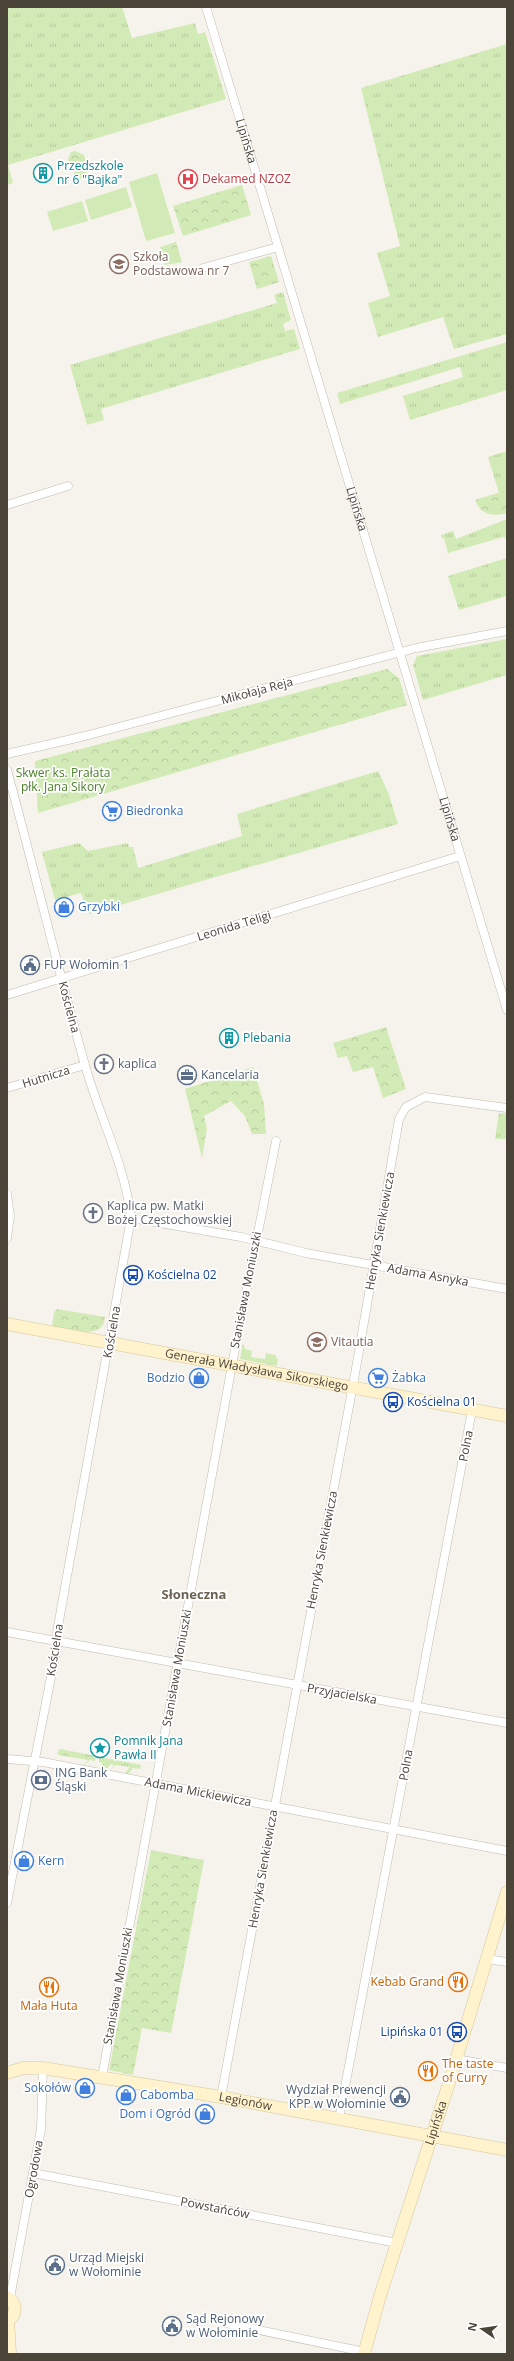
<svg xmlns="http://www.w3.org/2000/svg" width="514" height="2361" font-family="'Open Sans',sans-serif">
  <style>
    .grass { fill: url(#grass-tufts) }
    .forest { fill: url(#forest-crowns) }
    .pitch { fill: #d2eab5 }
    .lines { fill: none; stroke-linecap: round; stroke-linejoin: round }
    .street-casing { stroke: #c2bbae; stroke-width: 9 }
    .secondary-casing { stroke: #d6c79b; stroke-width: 13 }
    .street { stroke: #fff; stroke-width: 8 }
    .secondary { stroke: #fff3cd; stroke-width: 12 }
    .labels { text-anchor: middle; stroke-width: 3.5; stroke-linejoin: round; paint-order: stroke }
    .street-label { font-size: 12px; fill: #4b4439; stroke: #fff }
    .culture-label { font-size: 12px; fill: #0d838f; stroke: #fff; text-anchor: start }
    .health-label { font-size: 12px; fill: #be3a42; stroke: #fff; text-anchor: start }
    .education-label { font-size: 12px; fill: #785e54; stroke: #fff; text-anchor: start }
    .park-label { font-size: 12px; fill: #4a7f2a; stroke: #fff }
    .shop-label { font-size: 12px; fill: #366cbe; stroke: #fff; text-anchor: start }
    .service-label { font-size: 12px; fill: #4e5e75; stroke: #fff; text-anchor: start }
    .worship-label { font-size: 12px; fill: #5b616d; stroke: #fff; text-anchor: start }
    .transit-label { font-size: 12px; fill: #164399; stroke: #fff; text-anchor: start }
    .food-label { font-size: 12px; fill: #c56008; stroke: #fff; text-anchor: end }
    .neighbourhood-label { font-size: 13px; font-weight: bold; fill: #6e6250; stroke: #fff }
  </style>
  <defs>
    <pattern id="grass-tufts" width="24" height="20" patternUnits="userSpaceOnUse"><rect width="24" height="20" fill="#d2eab5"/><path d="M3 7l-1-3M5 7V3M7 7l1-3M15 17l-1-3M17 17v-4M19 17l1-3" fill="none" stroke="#b6ca9c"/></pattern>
    <pattern id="forest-crowns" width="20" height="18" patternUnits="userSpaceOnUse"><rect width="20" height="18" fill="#d2eab5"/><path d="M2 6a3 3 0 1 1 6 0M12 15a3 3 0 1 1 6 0" fill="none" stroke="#b6ca9c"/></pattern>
  </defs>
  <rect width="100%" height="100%" fill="#f6f3ec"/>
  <!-- grass -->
  <g class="grass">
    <path d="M10,7H122L132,38L195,23L198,34L205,32L226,99L8,165L13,183L7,185V8Z"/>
    <path d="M507,44V334L454,349L443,317L378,337L368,303L390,296L377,253L400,246L361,88Z"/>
    <path d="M283,292L291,320L283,324L285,331L294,329L300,349L101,409L104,420L87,425L70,365L277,303L274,295Z"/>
    <path d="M507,342V390L410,420L403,396L463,377L460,367L340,404L337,393Z"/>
    <path d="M507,451V490L499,493L488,457Z"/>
    <path d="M507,519V539L503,537L448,553L444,538H442L441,535L453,531L456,539Z"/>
    <path d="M507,558V596L459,610L448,576Z"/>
    <path d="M507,639V675L423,700L413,665L417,656Z"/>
    <path d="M378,771L388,792L398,824L89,914L81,893L55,900L42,852L79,843L88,851L128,843L129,847H133L138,868L242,836L237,814Z"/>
    <path d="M499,1113L507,1114V1139H495Z"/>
    <path d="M243,1343L245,1349L252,1351L251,1357L265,1359L266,1353L275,1355L278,1360L277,1366L240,1359Z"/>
    <path d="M60,1749L96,1756L95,1761L90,1760L83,1766L88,1760L59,1755L57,1753Z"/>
    <path d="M99,1757L141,1765L140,1769L133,1768L128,1774L125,1773L130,1767L116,1765L110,1770L114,1765L111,1764L106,1770L99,1769L103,1763L99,1762Z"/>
  </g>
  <!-- forest -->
  <g class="forest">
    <path d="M75,151L84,155L88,170L85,177L80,180L75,179L74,170L68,160L71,152Z"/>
    <path d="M242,185L251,215L183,236L173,206Z"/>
    <path d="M176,242L182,262L165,265L160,247Z"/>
    <path d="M271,256L279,282L257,289L249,262Z"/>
    <path d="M507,490V513C494,517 480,515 475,500Z"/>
    <path d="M387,669L399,678L407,705L38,813L35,761Z"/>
    <path d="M386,1027L406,1089L383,1098L373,1067L353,1072L347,1056L338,1058L333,1043Z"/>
    <path d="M253,1067L264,1104L266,1134H252L245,1116L231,1101L204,1116L207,1129L202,1158L185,1089Z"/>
    <path d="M57,1309L105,1317C104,1342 67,1328 52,1326L54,1312Z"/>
    <path d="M151,1850L204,1860L171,2033L142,2028L133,2075L109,2070Z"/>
  </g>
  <!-- pitch -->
  <g class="pitch">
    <path d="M157,173L175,233L146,241L129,182Z"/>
    <path d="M126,187L132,207L91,220L85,200Z"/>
    <path d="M82,201L88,221L53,231L47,212Z"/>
  </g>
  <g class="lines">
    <!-- street casing -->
    <g class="street-casing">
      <g id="street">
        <path id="s1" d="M206,7L507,1010"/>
        <path d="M203,268L278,247"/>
        <path d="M7,505L68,486"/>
        <path d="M7,754L85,736L416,648L507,631"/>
        <path d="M7,770C34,868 57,967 85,1065C99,1116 125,1164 131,1218L57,1632L58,1641L7,1903"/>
        <path d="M7,995L460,856"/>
        <path d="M7,1088L85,1065"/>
        <path d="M7,1194L10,1216L7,1238"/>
        <path d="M131,1218L241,1237L306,1253L507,1289"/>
        <path d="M7,1632L507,1723"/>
        <path d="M7,1759L43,1762L507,1851"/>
        <path d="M487,1959L507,1962"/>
        <path d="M456,2059L507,2068"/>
        <path d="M102,2077L232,1365L276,1141"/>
        <path d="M221,2097L355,1374L399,1119L406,1107L425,1097L507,1108"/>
        <path d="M339,2119L472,1410"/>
        <path d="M33,2173L397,2243"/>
        <path d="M10,2298L41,2129L43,2068"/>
        <path d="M220,2322L365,2352"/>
      </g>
    </g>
    <!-- secondary casing -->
    <g class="secondary-casing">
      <g id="secondary">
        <path id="s2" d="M7,1324L507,1416"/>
        <path id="s3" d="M7,2073L23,2068H43L221,2097L507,2150"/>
        <path d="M7,2297C17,2303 18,2315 7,2321"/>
        <path d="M8,2321L10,2353"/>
        <path id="s4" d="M364,2354L380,2296L449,2083L507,1892"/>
      </g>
    </g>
    <!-- street -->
    <use href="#street" class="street"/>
    <!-- secondary -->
    <use href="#secondary" class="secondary"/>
  </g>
  <!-- icons -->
  <defs>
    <g id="building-ring" transform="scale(1)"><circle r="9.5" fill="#fff" stroke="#0f9aa8" stroke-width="1.5"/><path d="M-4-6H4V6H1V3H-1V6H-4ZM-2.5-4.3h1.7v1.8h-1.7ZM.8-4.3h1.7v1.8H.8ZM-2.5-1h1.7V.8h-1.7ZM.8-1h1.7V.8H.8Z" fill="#0f9aa8"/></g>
    <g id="hospital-ring" transform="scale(1)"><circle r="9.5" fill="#fff" stroke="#e0444e" stroke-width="1.5"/><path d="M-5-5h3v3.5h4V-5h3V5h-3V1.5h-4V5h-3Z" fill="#e0444e"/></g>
    <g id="school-ring" transform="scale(1)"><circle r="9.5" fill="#fff" stroke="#8d6e63" stroke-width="1.5"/><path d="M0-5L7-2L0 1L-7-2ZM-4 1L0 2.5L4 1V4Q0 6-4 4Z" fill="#8d6e63"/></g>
    <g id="supermarket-ring" transform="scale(1)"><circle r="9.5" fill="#fff" stroke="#3f7fe0" stroke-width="1.5"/><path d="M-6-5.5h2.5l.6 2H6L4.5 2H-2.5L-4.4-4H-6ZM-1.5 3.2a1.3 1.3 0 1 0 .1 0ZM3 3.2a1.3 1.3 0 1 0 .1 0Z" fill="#3f7fe0"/></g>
    <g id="shop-ring" transform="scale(1)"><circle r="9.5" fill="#fff" stroke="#3f7fe0" stroke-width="1.5"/><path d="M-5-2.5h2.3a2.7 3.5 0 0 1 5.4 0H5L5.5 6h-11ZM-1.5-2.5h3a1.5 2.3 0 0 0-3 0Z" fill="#3f7fe0"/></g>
    <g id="civic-ring" transform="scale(1)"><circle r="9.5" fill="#fff" stroke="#5c6f8a" stroke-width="1.5"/><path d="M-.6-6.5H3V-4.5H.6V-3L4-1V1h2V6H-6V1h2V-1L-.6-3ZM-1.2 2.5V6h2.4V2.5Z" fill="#5c6f8a"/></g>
    <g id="church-ring" transform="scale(1)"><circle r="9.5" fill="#fff" stroke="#6b7280" stroke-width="1.5"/><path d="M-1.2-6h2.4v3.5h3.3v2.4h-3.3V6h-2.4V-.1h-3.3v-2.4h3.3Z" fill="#6b7280"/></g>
    <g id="office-ring" transform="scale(1)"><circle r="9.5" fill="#fff" stroke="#5c6f8a" stroke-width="1.5"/><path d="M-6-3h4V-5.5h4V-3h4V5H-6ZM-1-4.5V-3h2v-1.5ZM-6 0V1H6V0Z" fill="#5c6f8a"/></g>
    <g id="bus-ring" transform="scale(1)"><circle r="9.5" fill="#fff" stroke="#1a4fb4" stroke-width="1.5"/><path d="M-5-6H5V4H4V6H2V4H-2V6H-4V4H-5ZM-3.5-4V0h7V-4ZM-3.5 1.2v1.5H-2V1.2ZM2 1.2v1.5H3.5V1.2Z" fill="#1a4fb4"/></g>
    <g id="sight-ring" transform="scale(1)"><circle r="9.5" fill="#fff" stroke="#0f9aa8" stroke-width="1.5"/><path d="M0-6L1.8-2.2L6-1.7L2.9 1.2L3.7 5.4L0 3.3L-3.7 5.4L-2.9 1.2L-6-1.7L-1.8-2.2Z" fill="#0f9aa8"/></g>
    <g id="bank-ring" transform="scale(1)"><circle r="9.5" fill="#fff" stroke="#5c6f8a" stroke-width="1.5"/><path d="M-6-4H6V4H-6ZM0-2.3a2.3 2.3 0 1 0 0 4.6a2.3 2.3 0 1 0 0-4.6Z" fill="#5c6f8a"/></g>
    <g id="restaurant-ring" transform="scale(1)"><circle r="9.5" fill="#fff" stroke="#e8710a" stroke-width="1.5"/><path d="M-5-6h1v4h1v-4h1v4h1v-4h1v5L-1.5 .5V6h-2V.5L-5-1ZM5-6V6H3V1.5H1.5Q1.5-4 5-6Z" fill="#e8710a"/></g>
  </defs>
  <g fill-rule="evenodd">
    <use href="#building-ring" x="43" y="173"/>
    <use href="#hospital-ring" x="188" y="179"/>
    <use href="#school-ring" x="119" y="264"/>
    <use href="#supermarket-ring" x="112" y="811"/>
    <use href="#shop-ring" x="64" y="907"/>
    <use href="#civic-ring" x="30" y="965"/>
    <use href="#building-ring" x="229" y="1038"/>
    <use href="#church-ring" x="104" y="1064"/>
    <use href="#office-ring" x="187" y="1075"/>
    <use href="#church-ring" x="93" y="1213"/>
    <use href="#bus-ring" x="133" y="1275"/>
    <use href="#school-ring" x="317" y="1342"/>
    <use href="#shop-ring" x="199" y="1378"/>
    <use href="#supermarket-ring" x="378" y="1378"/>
    <use href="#bus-ring" x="393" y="1402"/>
    <use href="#sight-ring" x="100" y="1748"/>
    <use href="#bank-ring" x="41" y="1780"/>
    <use href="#shop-ring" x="24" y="1861"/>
    <use href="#restaurant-ring" x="458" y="1982"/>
    <use href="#restaurant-ring" x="49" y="1987"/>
    <use href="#bus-ring" x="457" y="2032"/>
    <use href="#restaurant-ring" x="428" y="2071"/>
    <use href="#shop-ring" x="85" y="2088"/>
    <use href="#shop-ring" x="126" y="2095"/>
    <use href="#civic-ring" x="400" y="2097"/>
    <use href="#shop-ring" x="205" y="2114"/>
    <use href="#civic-ring" x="55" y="2265"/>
    <use href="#civic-ring" x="172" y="2326"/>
  </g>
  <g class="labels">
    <!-- street labels -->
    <g class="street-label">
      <text dy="4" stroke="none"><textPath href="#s1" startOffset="140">Lipińska</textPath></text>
      <text dy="4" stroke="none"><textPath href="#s1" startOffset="524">Lipińska</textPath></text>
      <text transform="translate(257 691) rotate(-15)" y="4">Mikołaja Reja</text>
      <text dy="4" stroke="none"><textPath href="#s1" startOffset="848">Lipińska</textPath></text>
      <text transform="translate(234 926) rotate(-17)" y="4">Leonida Teligi</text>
      <text transform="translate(69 1007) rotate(75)" y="4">Kościelna</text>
      <text transform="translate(46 1077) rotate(-17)" y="4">Hutnicza</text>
      <text transform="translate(380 1231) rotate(-80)" y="4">Henryka Sienkiewicza</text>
      <text transform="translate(428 1275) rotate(10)" y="4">Adama Asnyka</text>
      <text transform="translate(246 1290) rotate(-79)" y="4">Stanisława Moniuszki</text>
      <text transform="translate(112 1332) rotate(-80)" y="4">Kościelna</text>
      <text dy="4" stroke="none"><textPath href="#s2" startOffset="254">Generała Władysława Sikorskiego</textPath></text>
      <text transform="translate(466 1446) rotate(-79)" y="4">Polna</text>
      <text transform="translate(322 1550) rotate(-79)" y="4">Henryka Sienkiewicza</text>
      <text transform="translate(55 1650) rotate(-81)" y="4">Kościelna</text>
      <text transform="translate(177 1668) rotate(-80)" y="4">Stanisława Moniuszki</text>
      <text transform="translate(342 1694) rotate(10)" y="4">Przyjacielska</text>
      <text transform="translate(406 1765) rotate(-80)" y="4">Polna</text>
      <text transform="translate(198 1792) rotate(11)" y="4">Adama Mickiewicza</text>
      <text transform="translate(263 1869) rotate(-80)" y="4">Henryka Sienkiewicza</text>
      <text transform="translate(118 1986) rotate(-80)" y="4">Stanisława Moniuszki</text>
      <text dy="4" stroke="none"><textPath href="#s3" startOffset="242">Legionów</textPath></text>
      <text dy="4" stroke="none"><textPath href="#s4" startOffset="242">Lipińska</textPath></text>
      <text transform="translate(34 2169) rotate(-80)" y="4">Ogrodowa</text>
      <text transform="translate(215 2208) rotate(11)" y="4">Powstańców</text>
    </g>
    <!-- culture labels -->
    <g class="culture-label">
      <text x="57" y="170">Przedszkole<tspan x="57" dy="14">nr 6 "Bajka"</tspan></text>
      <text x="243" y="1042">Plebania</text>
      <text x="114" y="1745">Pomnik Jana<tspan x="114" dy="14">Pawła II</tspan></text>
    </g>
    <!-- health labels -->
    <g class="health-label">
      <text x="202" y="183">Dekamed NZOZ</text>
    </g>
    <!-- education labels -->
    <g class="education-label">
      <text x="133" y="261">Szkoła<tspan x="133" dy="14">Podstawowa nr 7</tspan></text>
      <text x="331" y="1346">Vitautia</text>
    </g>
    <!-- park labels -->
    <g class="park-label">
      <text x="63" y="777">Skwer ks. Prałata<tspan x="63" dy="14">płk. Jana Sikory</tspan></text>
    </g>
    <!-- shop labels -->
    <g class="shop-label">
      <text x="126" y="815">Biedronka</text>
      <text x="78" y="911">Grzybki</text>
      <text x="185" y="1382" text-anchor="end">Bodzio</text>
      <text x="392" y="1382">Żabka</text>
      <text x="38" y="1865">Kern</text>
      <text x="71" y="2092" text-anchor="end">Sokołów</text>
      <text x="140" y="2099">Cabomba</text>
      <text x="191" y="2118" text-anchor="end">Dom i Ogród</text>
    </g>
    <!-- service labels -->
    <g class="service-label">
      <text x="44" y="969">FUP Wołomin 1</text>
      <text x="201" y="1079">Kancelaria</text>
      <text x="55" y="1777">ING Bank<tspan x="55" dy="14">Śląski</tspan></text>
      <text x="386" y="2094" text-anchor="end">Wydział Prewencji<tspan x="386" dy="14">KPP w Wołominie</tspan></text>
      <text x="69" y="2262">Urząd Miejski<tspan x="69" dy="14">w Wołominie</tspan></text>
      <text x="186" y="2323">Sąd Rejonowy<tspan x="186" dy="14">w Wołominie</tspan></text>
    </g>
    <!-- worship labels -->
    <g class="worship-label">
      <text x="118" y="1068">kaplica</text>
      <text x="107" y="1210">Kaplica pw. Matki<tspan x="107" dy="14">Bożej Częstochowskiej</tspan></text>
    </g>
    <!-- transit labels -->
    <g class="transit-label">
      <text x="147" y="1279">Kościelna 02</text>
      <text x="407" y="1406">Kościelna 01</text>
      <text x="443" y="2036" text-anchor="end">Lipińska 01</text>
    </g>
    <!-- food labels -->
    <g class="food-label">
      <text x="444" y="1986">Kebab Grand</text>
      <text x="49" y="2010" text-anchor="middle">Mała Huta</text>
      <text x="442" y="2068" text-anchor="start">The taste<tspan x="442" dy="14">of Curry</tspan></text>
    </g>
    <!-- neighbourhood labels -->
    <g class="neighbourhood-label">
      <text x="194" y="1599">Słoneczna</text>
    </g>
  </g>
  <!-- border -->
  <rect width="514" height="2361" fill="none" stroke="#4b4439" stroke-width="16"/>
  <!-- north arrow -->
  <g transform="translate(482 2329) rotate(283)" stroke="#ffffff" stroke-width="3" paint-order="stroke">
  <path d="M0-3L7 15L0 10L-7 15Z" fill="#4b4439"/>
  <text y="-6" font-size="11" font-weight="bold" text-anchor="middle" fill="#4b4439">N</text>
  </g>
</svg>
